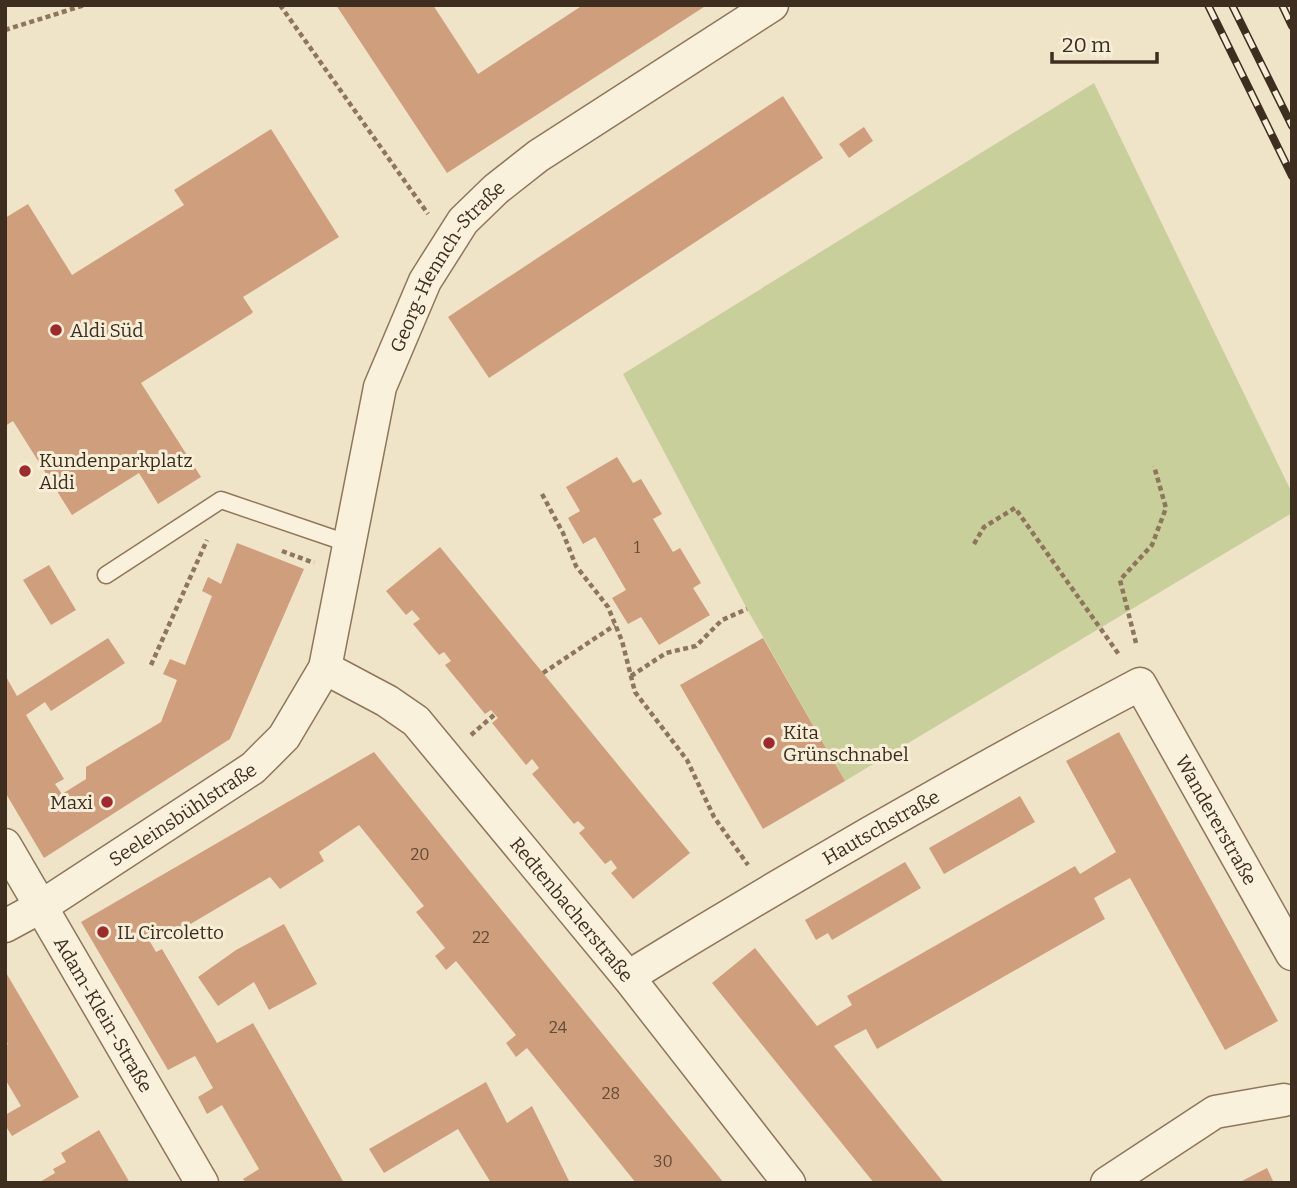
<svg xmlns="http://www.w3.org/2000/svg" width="1297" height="1188" font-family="Bitter,serif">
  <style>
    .green { fill: #c9cf9b }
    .building { fill: #cf9f7d }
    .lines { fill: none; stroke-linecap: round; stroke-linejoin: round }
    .service-casing { stroke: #8d765c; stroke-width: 19 }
    .minor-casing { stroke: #8d765c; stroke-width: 35 }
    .path { stroke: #8d765c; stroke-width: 4.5; stroke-dasharray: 5 3.5; stroke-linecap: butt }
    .service { stroke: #faf1dc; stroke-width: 16 }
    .minor { stroke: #faf1dc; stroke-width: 32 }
    .rail-casing { stroke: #3d2e20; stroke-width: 8 }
    .rail { stroke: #f7eed8; stroke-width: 5; stroke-dasharray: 16; stroke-linecap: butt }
    .poi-dot { fill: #9e2a2b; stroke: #f7eed8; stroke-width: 2.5 }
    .labels { text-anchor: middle; stroke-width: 6; stroke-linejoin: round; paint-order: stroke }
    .number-label { font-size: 16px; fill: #624a37 }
    .street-label { font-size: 19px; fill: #3d2e20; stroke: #f7eed8 }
    .poi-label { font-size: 19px; fill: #3d2e20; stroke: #f7eed8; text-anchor: start }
  </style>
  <rect width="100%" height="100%" fill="#f0e4c8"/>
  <!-- green -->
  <path class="green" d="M1094,83L1292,493V513L845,781L747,609L623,374Z"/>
  <!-- building -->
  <g class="building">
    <path d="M336,5H433L478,74L583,5H707L447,173Z"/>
    <path d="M783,96L823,158L489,378L448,317Z"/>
    <path d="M864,127L873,141L849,158L839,144Z"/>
    <path d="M271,129L339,237L243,297L253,312L251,314L141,383L201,477L158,504L139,473L72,515L13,421L5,426V218L28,204L72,275L184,205L174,190Z"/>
    <path d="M617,457L633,483L641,479L662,514L653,519L673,552L680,548L701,583L693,588L710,615L659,645L641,617L628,624L612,598L626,590L595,537L583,544L568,518L580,511L566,487Z"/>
    <path d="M237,543L304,569L230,739L44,858L5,792V675L17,696L108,638L125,663L51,711L45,702L26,715L64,779L55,784L62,794L86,779V767L161,722L177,680L163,674L170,659L185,665L212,596L202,591L208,577L221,584Z"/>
    <path d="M440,547L690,853L633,899L611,873L617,868L611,860L605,864L579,833L585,828L578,821L574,824L532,774L539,768L532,759L526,765L492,723L498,718L491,710L485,714L445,665L451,661L444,652L439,655L413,624L420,619L412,610L406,615L386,591Z"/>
    <path d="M49,565L76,610L51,625L23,580Z"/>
    <path d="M763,638L845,781L763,829L680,685Z"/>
    <path d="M1119,732L1278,1021L1225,1050L1130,878L1094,898L1105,919L877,1049L866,1029L834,1046L944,1183H874L712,983L755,948L817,1026L852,1005L847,996L1075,866L1080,874L1116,852L1066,761Z"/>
    <path d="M374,752L469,870L724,1183H636L527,1048L516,1057L506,1043L516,1035L456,961L446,970L435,956L445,948L416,912L424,906L359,825L319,852L324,861L280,889L270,877L177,932L173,926L149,940L156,952L162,949L217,1043L253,1023L344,1183H246L243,1179L259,1169L222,1105L207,1114L198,1097L213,1088L195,1056L168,1070L81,922Z"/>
    <path d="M1020,796L1035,822L944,874L929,848Z"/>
    <path d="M905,862L921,888L832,940L828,933L816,940L805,920Z"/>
    <path d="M284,924L317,984L269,1010L254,982L218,1006L198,977L236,950Z"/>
    <path d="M5,971L79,1097L12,1136L5,1125V1115L21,1106L5,1079V1046L8,1044L5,1039Z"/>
    <path d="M486,1082L507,1123L532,1106L570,1183H491L458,1129L384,1173L369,1149Z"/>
    <path d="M99,1130L130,1183H38L55,1173L53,1169L66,1162L61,1153Z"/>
    <path d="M1267,1168L1274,1183H1238Z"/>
  </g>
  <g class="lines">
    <!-- service casing -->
    <g class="service-casing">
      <path id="service" d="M106,575L221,500L350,544"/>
    </g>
    <!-- minor casing -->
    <g class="minor-casing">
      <g id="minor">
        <path id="s1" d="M325,668L387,701L416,721L628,977L789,1183"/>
        <path id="s2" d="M5,845L202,1183"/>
        <path id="s3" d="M5,926L42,906L253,768L284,737L325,668L380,387L425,281L463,221L496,189L538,156L772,5"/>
        <path id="s4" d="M628,977C795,874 966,776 1140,684L1292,954"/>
        <path d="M1107,1183L1215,1112L1284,1100"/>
      </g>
    </g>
    <!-- path -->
    <g class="path">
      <path d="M280,5L428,214"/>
      <path d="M5,30L85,5"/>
      <path d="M542,494L563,533L576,566L608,607L622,641L635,692L687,760L714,817L748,865"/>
      <path d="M974,544L984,527L1015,508L1120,656"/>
      <path d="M282,551L314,563"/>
      <path d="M1136,643L1120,580L1152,545L1166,508L1154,466"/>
      <path d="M151,665L207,540"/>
      <path d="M543,673L615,625"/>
      <path d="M631,676L666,653L696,646L722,620L747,609"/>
      <path d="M471,735L494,715"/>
    </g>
    <!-- service -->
    <use href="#service" class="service"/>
    <!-- minor -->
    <use href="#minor" class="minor"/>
    <!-- rail casing -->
    <g class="rail-casing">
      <g id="rail">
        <path d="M1208,5L1292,176"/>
        <path d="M1232,5L1292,126"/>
        <path d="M1282,5L1292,26"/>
      </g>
    </g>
    <!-- rail -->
    <use href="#rail" class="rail"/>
  </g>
  <!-- markers -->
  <g class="poi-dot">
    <circle cx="56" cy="330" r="7"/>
    <circle cx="25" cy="471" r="7"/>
    <circle cx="769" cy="743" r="7"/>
    <circle cx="107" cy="802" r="7"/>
    <circle cx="103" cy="932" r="7"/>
  </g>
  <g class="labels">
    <!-- number labels -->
    <g class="number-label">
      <text x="637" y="553">1</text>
      <text x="420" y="860">20</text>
      <text x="481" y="943">22</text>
      <text x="558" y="1033">24</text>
      <text x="611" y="1099">28</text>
      <text x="663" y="1167">30</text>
    </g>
    <!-- street labels -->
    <g class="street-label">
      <text dy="7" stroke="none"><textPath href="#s3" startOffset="844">Georg-Hennch-Straße</textPath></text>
      <text dy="7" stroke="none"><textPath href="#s3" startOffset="210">Seeleinsbühlstraße</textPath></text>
      <text dy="7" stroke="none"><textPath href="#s4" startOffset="746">Wandererstraße</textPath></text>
      <text dy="7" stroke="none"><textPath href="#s4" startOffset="294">Hautschstraße</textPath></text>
      <text dy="7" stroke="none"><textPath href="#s1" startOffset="350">Redtenbacherstraße</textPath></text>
      <text dy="7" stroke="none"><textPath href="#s2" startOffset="196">Adam-Klein-Straße</textPath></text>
    </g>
    <!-- poi labels -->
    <g class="poi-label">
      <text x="70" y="337">Aldi Süd</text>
      <text x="39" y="467">Kundenparkplatz<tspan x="39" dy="22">Aldi</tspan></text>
      <text x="783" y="739">Kita<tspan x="783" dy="22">Grünschnabel</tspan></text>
      <text x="93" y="809" text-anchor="end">Maxi</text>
      <text x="117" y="939">IL Circoletto</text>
    </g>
  </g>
  <!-- border -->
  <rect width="1297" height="1188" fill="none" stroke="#3d2e20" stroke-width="14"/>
  <!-- scale -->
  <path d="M1052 52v10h105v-10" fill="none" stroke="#3d2e20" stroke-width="3.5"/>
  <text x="1062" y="52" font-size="21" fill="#3d2e20" stroke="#f7eed8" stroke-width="5" paint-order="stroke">20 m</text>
</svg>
